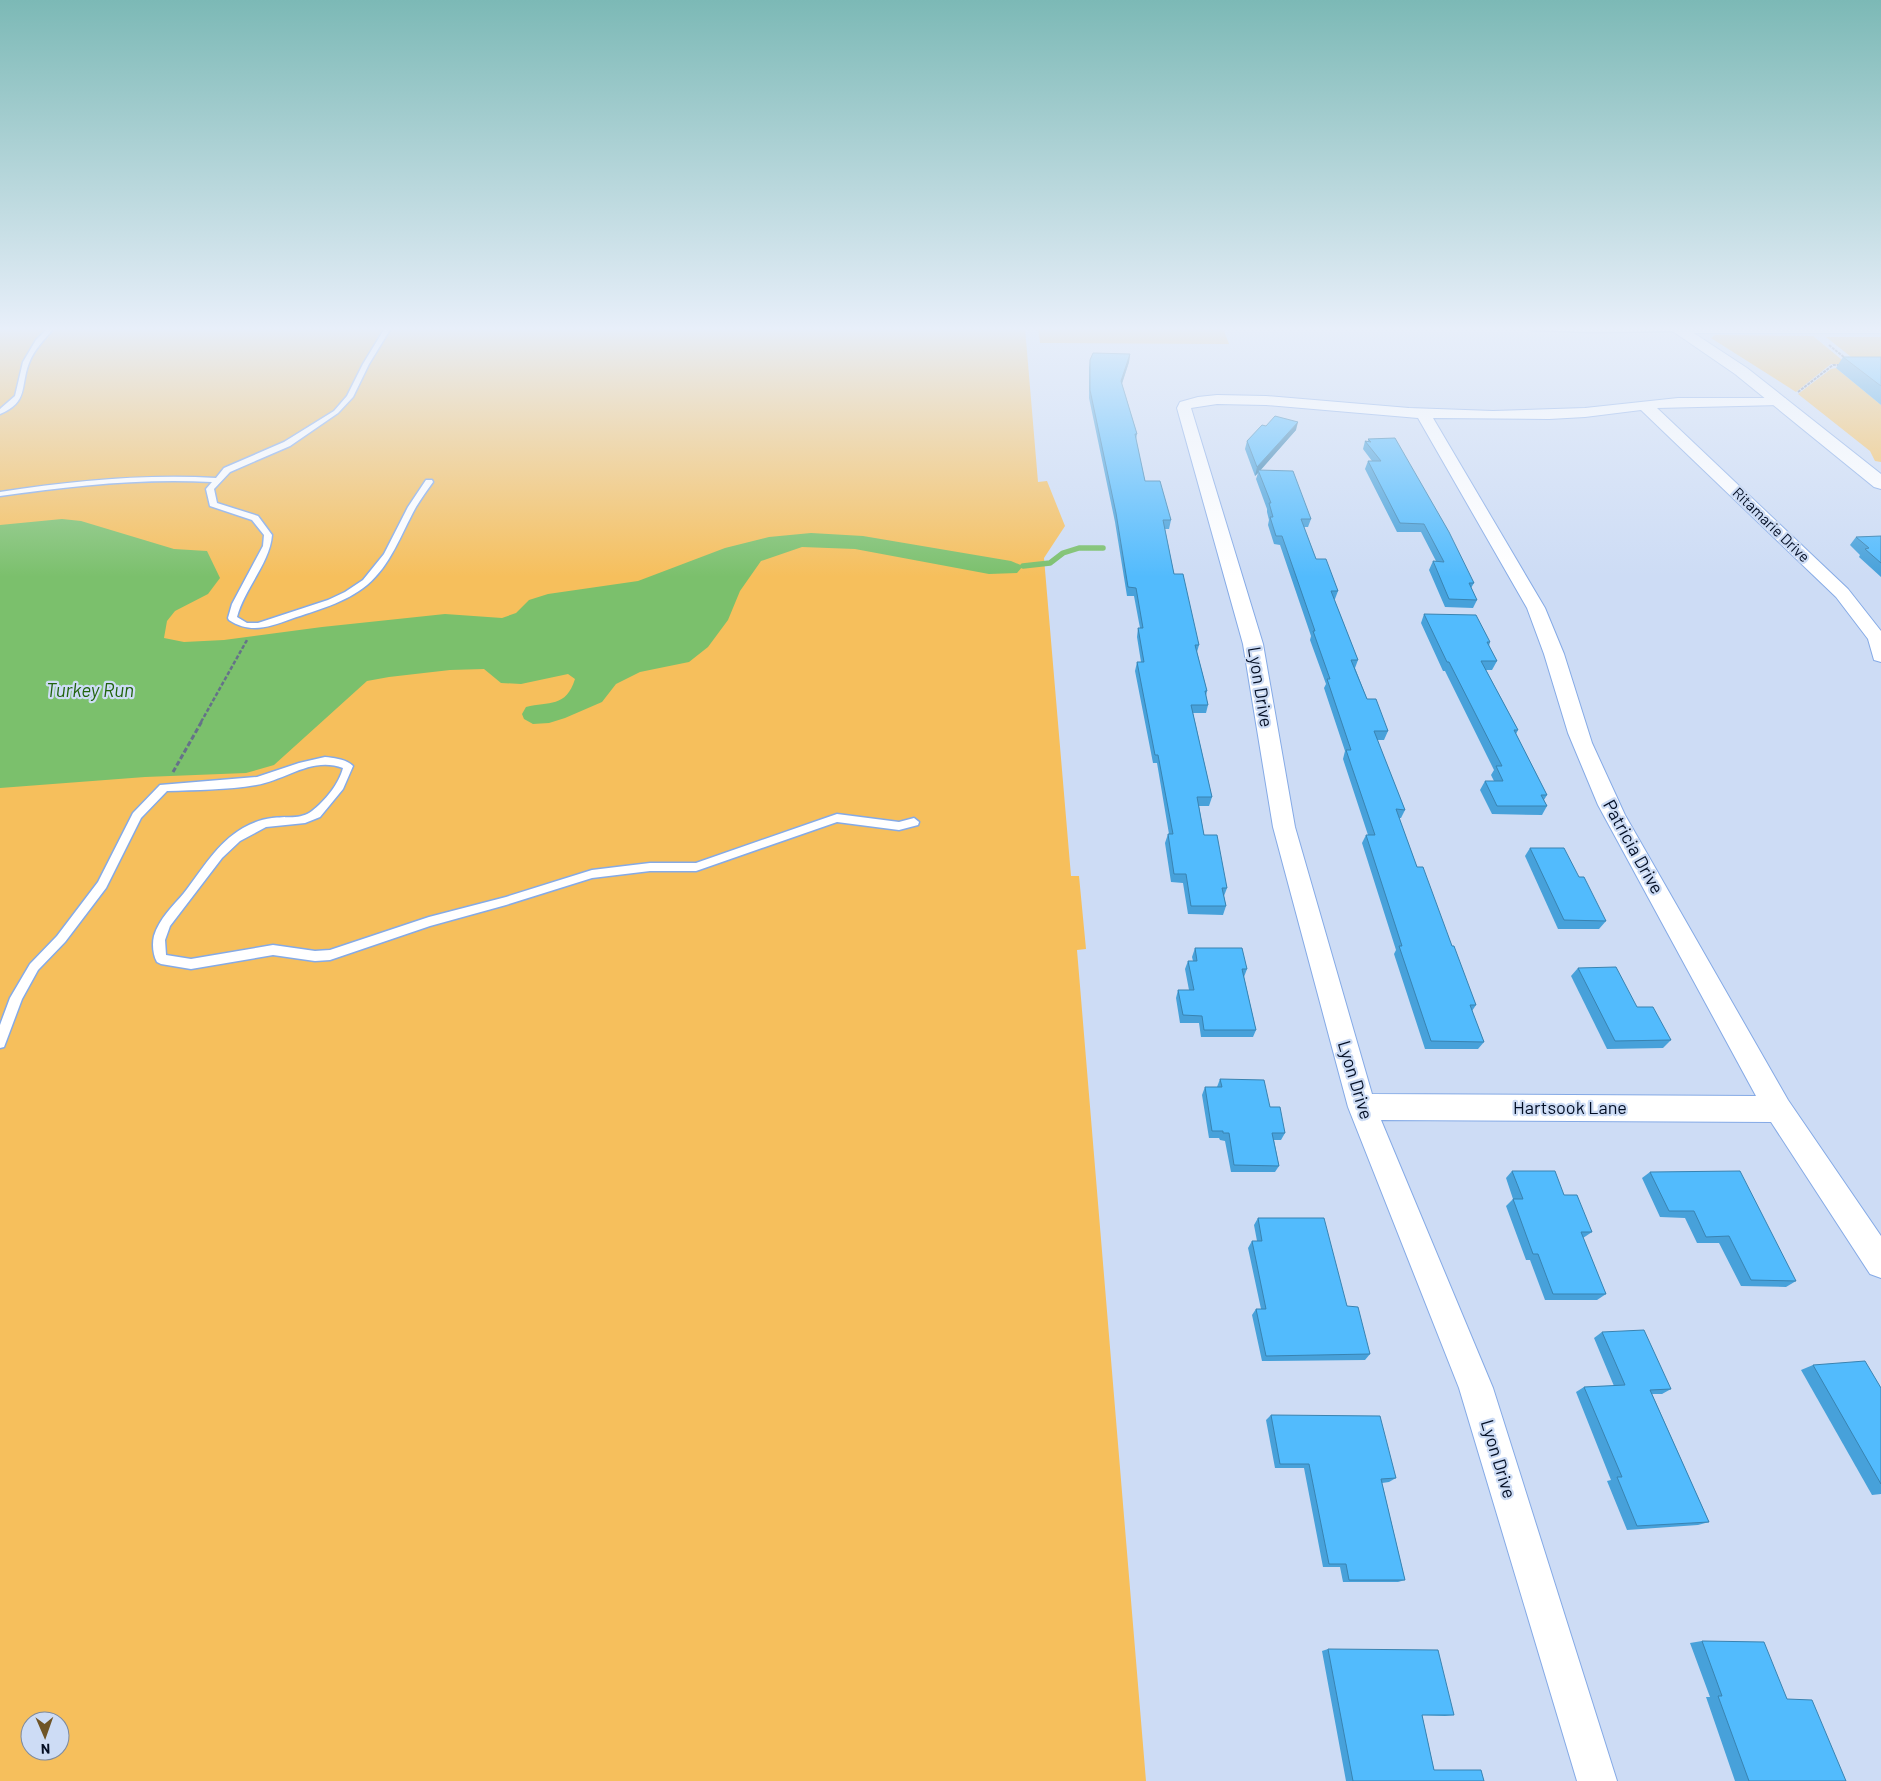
<svg xmlns="http://www.w3.org/2000/svg" width="1881" height="1781" font-family="Barlow,sans-serif">
  <style>
    .green { fill: #f6bf5c; fill-rule: evenodd }
    .water { fill: #7bc06c }
    .lines { fill: none; stroke-linecap: round; stroke-linejoin: round }
    .stream { stroke: #7bc06c; stroke-width: 5.5 }
    .service-casing { stroke: #85aae6; stroke-width: 3 }
    .minor-casing { stroke: #85aae6; stroke-width: 2 }
    .secondary-casing { stroke: #85aae6; stroke-width: 2 }
    .path-far2 { stroke: #657289; stroke-width: 2; stroke-dasharray: 3 1; stroke-linecap: butt }
    .path-far1 { stroke: #657289; stroke-width: 2.5; stroke-dasharray: 4 2; stroke-linecap: butt }
    .path { stroke: #657289; stroke-width: 3; stroke-dasharray: 5 2.5; stroke-linecap: butt }
    .service { fill: #fff; fill-rule: evenodd }
    .minor { fill: #fff; fill-rule: evenodd }
    .secondary { fill: #fff; fill-rule: evenodd }
    .wall { fill: #47a1da }
    .shaded-wall { fill: #3983b1 }
    .building { fill: #52bbfd; stroke: #3983b1 }
    .labels { text-anchor: middle; stroke-width: 4.5; stroke-linejoin: round; paint-order: stroke }
    .far-street-label { font-size: 15px; fill: #030e24; stroke: #cddcf5 }
    .street-label { font-size: 18px; fill: #030e24; stroke: #cddcf5 }
    .water-label { font-size: 19px; font-style: italic; fill: #21630d; stroke: #cddcf5 }
  </style>
  <rect width="100%" height="100%" fill="#cddcf5"/>
  <!-- green -->
  <g class="green">
    <path d="M0,328H1025L1038,482L1047,481L1065,526L1044,558L1071,876H1079L1086,949L1077,950L1146,1781H0ZM30,1721H60V1751H30Z"/>
    <path d="M1038,328H1223L1229,344L1040,343Z"/>
    <path d="M1715,335L1813,336L1847,364H1831L1796,392L1711,338Z"/>
    <path d="M1826,337H1881V364H1860Z"/>
    <path d="M1836,368L1881,405V462L1875,461L1870,451L1798,394L1831,369Z"/>
  </g>
  <!-- water -->
  <path class="water" d="M62,519L81,521L174,549L207,551L220,578L208,594L175,611L167,621L164,638L184,642L224,640L322,627L445,614L502,618L516,613L529,600L548,594L638,581L725,548L769,537L811,533L863,536L1011,561L1023,566L1017,573L989,574L855,549L802,547L761,561L740,591L728,620L708,647L689,662L640,672L616,684L602,702L565,718L549,723L533,724L524,719L522,714L526,707C549,701 566,708 575,679L568,674L521,684L501,683L484,669L450,670L389,677L367,681L274,765L246,773L145,777L0,788V525Z"/>
  <g class="lines">
    <!-- stream -->
    <path class="stream" d="M1023,566L1050,563L1063,553L1079,548H1103"/>
    <!-- service casing -->
    <g class="service-casing">
      <g id="service">
        <path d="M48,328H54C45,339 34,349 29,363C20,386 29,402 0,414V409L15,396L23,362L36,340Z"/>
        <path d="M385,328H391L369,364L353,397L338,413L290,446L230,472L214,489L217,503L258,516L272,535C270,563 244,589 237,617L247,623H258L328,600L345,592L363,580L384,554L408,507L426,480H432L433,482C427,490 421,499 416,507C401,534 391,565 367,585C345,603 317,610 291,619C269,627 250,634 229,620L228,618L232,604L263,546L264,535L252,520L210,506L206,489L212,482C141,478 71,486 0,496V492C72,481 143,474 216,478L224,468L284,442L334,411L347,396L363,364Z"/>
        <path d="M1528,328H1680L1681,329L1678,331L1592,332L1531,330Z"/>
        <path d="M325,757C334,758 346,759 353,766L343,789L320,817L305,823L266,827L240,841L222,858L170,926L165,940L166,955L191,959L273,945L315,951L330,950L429,917L506,897L592,870L650,863H696L837,814L899,822L914,818L919,822L918,825L899,830L837,822L696,871H650L592,878L506,905L430,926L330,960L315,961L273,955L191,969L161,964L157,962C153,955 152,944 154,936C159,919 173,906 184,893C202,870 217,843 243,828C252,823 262,819 272,818C285,816 301,820 312,811C325,801 339,784 343,768C312,756 286,780 256,785C227,790 196,790 167,791L141,818L106,888L65,942L38,970L22,999L4,1047L0,1048V1025L10,998L30,964L57,936L98,882L133,813L160,785L257,777L299,763Z"/>
      </g>
    </g>
    <!-- minor casing -->
    <g class="minor-casing">
      <g id="minor">
        <path d="M1672,328H1881V333H1678L1673,332Z"/>
        <path d="M1217,395L1266,396L1409,408L1493,411L1585,408L1678,398H1785L1787,401L1785,404L1780,405L1657,408L1848,589L1881,631V662L1874,660L1868,639L1836,597L1641,410L1585,417L1549,419L1433,418L1545,608L1564,654L1592,743L1625,815L1788,1100L1881,1236V1278L1870,1274L1771,1122L1381,1120L1493,1388L1617,1781H1577L1459,1388L1348,1107L1273,827L1243,644L1177,408L1180,402L1198,397ZM1217,404L1266,405L1418,418L1527,608L1544,654L1568,733L1598,805L1756,1096L1372,1094L1295,827L1263,644L1191,408Z"/>
      </g>
    </g>
    <!-- secondary casing -->
    <g class="secondary-casing">
      <path id="secondary" d="M1668,328H1686L1747,368L1881,474V489L1874,487L1735,374Z"/>
    </g>
    <!-- path-far2 -->
    <g class="path-far2">
      <path d="M1829,345L1845,358"/>
      <path d="M1798,392L1833,365H1842"/>
    </g>
    <!-- path-far1 -->
    <path class="path-far1" d="M201,722L247,640"/>
    <!-- path -->
    <path class="path" d="M173,772L202,721"/>
    <!-- service -->
    <use href="#service" class="service"/>
    <!-- minor -->
    <use href="#minor" class="minor"/>
    <!-- secondary -->
    <use href="#secondary" class="secondary"/>
  </g>
  <!-- wall -->
  <g class="wall">
    <path d="M1130,354L1129,362L1122,384L1137,434L1136,440L1145,481L1171,520L1169,529H1165L1174,574L1199,645L1197,652L1207,691L1206,696L1208,705L1206,713H1193L1212,797L1209,806H1199L1204,835L1227,888L1224,896L1226,906L1223,915L1188,914L1183,883L1171,882L1165,843L1168,834H1169L1157,763H1153L1135,671L1137,662H1141L1137,637L1138,628H1140L1134,596H1127L1115,522L1089,398V368L1090,360Z"/>
    <path d="M1843,357H1881V405L1836,368Z"/>
    <path d="M1266,426L1296,430L1260,470L1311,519L1308,527H1304L1316,559L1338,591L1335,599H1334L1358,660L1355,668L1367,699L1388,731L1384,740H1377L1405,810L1401,818H1399L1417,867L1452,946L1476,1005L1472,1011L1484,1042L1478,1049H1425L1394,954L1396,950L1362,843L1366,835H1368L1343,759L1345,751L1324,688L1326,684L1310,640L1311,636L1280,545L1274,544L1268,525L1269,520L1267,512V509L1256,479L1258,473L1255,476L1245,449L1247,441Z"/>
    <path d="M1368,439L1474,583L1471,588L1477,600L1473,608L1445,607L1429,570L1433,561H1436L1421,532H1397L1365,469L1368,461H1372L1363,449L1365,441H1368Z"/>
    <path d="M1881,536V577L1859,557L1860,555L1850,545L1856,537Z"/>
    <path d="M1424,614L1490,642L1489,646L1497,661L1492,670H1486L1518,730L1516,734L1547,795L1544,800L1547,806L1542,815L1492,814L1480,790L1485,781H1494L1491,775L1494,770L1445,671H1443L1421,623Z"/>
    <path d="M1530,848L1579,877L1606,921L1599,929H1558L1525,856Z"/>
    <path d="M1195,948L1247,969L1244,977L1256,1030L1253,1037H1201L1199,1023H1180L1176,998L1178,990H1189L1185,969L1188,961H1193L1192,957Z"/>
    <path d="M1578,968L1637,1007L1671,1040L1663,1048L1607,1049L1571,976Z"/>
    <path d="M1220,1079L1270,1107L1285,1133L1281,1140H1274L1279,1166L1275,1172H1231L1225,1141L1220,1140L1219,1138H1209L1202,1095L1205,1087H1217Z"/>
    <path d="M1512,1171L1564,1195L1592,1232L1583,1238L1606,1294L1597,1300H1545L1530,1260H1526L1506,1206L1513,1199L1506,1178Z"/>
    <path d="M1650,1172L1796,1281L1786,1287L1741,1286L1719,1243H1697L1685,1218L1660,1217L1642,1178Z"/>
    <path d="M1258,1218L1347,1306L1370,1354L1365,1360L1262,1361L1252,1315L1256,1309H1261L1248,1248L1252,1241H1257L1254,1225Z"/>
    <path d="M1602,1332L1671,1389L1662,1394H1652L1709,1522L1698,1525L1627,1530L1607,1481L1611,1480L1576,1392L1584,1387L1614,1386L1594,1338Z"/>
    <path d="M1813,1365L1881,1388V1494L1872,1495L1801,1370Z"/>
    <path d="M1271,1415L1396,1478L1389,1482L1382,1483L1405,1580L1398,1582H1343L1340,1567H1323L1304,1468H1275L1266,1420Z"/>
    <path d="M1702,1641L1787,1699L1846,1781H1735L1706,1697H1710L1690,1643Z"/>
    <path d="M1328,1649L1454,1715L1445,1716L1422,1715L1434,1770L1484,1781H1346L1322,1651Z"/>
  </g>
  <!-- shaded-wall -->
  <g class="shaded-wall">
    <path d="M1130,354L1129,362L1120,389L1121,381Z"/>
    <path d="M1298,422L1296,430L1259,472L1258,470V473L1255,476L1257,467Z"/>
  </g>
  <!-- building -->
  <g class="building">
    <path d="M1093,353L1130,354L1121,381L1137,434H1135L1145,481H1160L1171,520H1163L1174,574H1183L1199,645H1195L1207,691H1205L1208,705H1191L1212,797H1197L1204,835H1217L1227,888H1222L1226,906H1191L1186,874H1174L1168,834H1173L1158,755H1155L1137,662H1144L1138,628H1143L1136,588L1128,587L1116,513L1090,390V360Z"/>
    <path d="M1843,357H1881V386Z"/>
    <path d="M1275,416L1298,422L1257,467L1247,441L1262,425L1266,426Z"/>
    <path d="M1395,438L1449,532L1474,583H1469L1477,600L1449,599L1433,561L1444,562L1424,524L1400,523L1368,461H1381L1365,441L1371,442L1368,439Z"/>
    <path d="M1258,470L1293,471L1311,519H1301L1316,559H1326L1338,591H1331L1358,660H1351L1367,699H1376L1388,731H1374L1405,810L1396,809L1417,867H1423L1452,946H1454L1476,1005H1470L1484,1042L1431,1041L1399,946H1402L1366,835H1375L1346,750H1351L1327,679H1330L1313,631H1315L1282,536H1276L1270,517H1273L1269,503H1271Z"/>
    <path d="M1881,536V563L1865,549L1869,548L1856,537Z"/>
    <path d="M1424,614L1476,615L1490,642H1487L1497,661H1481L1518,730H1514L1547,795H1541L1547,806H1497L1485,781H1503L1496,766H1502L1449,662H1447Z"/>
    <path d="M1530,848H1564L1579,877H1584L1606,921L1564,920Z"/>
    <path d="M1195,948H1242L1247,969H1242L1256,1030H1204L1202,1016L1183,1015L1178,990H1194L1188,961H1197Z"/>
    <path d="M1616,967L1637,1007H1653L1671,1040L1615,1041L1578,968Z"/>
    <path d="M1220,1079L1264,1080L1270,1107H1280L1285,1133H1272L1279,1166L1234,1165L1229,1133H1223V1131H1212L1205,1087H1222Z"/>
    <path d="M1512,1171H1555L1564,1195H1577L1592,1232H1581L1606,1294H1553L1538,1254H1533L1513,1199H1523Z"/>
    <path d="M1740,1171L1796,1281L1751,1280L1729,1236L1706,1237L1694,1211H1669L1650,1172Z"/>
    <path d="M1258,1218H1324L1347,1306L1358,1307L1370,1354L1266,1356L1256,1309H1266L1252,1241H1262Z"/>
    <path d="M1644,1330L1671,1389L1650,1390L1709,1522L1637,1526L1617,1477H1622L1584,1387L1625,1385L1602,1332Z"/>
    <path d="M1865,1361L1881,1388V1484L1813,1365Z"/>
    <path d="M1271,1415L1380,1416L1396,1478L1381,1479L1405,1580H1349L1346,1564H1329L1309,1464H1280Z"/>
    <path d="M1702,1641L1764,1642L1787,1699L1812,1700L1846,1781H1749L1718,1696H1722Z"/>
    <path d="M1328,1649L1438,1650L1454,1715H1422L1434,1770H1481L1484,1781H1353Z"/>
  </g>
  <!-- sky -->
  <linearGradient id="sky" x2="0" y2="1"><stop stop-color="#7cb9b6"/><stop offset="0.57" stop-color="#e8effa"/><stop offset="1" stop-color="#e8effa" stop-opacity="0"/></linearGradient>
  <rect width="1881" height="577" fill="url(#sky)"/>
  <g class="labels">
    <!-- far-street labels -->
    <g class="far-street-label">
      <text transform="translate(1771 525) rotate(44)" y="5">Ritamarie Drive</text>
    </g>
    <!-- street labels -->
    <g class="street-label">
      <text transform="translate(1260 687) rotate(81)" y="6">Lyon Drive</text>
      <text transform="translate(1633 847) rotate(61)" y="6">Patricia Drive</text>
      <text transform="translate(1355 1080) rotate(73)" y="6">Lyon Drive</text>
      <text x="1570" y="1114">Hartsook Lane</text>
      <text transform="translate(1498 1459) rotate(73)" y="6">Lyon Drive</text>
    </g>
    <!-- water labels -->
    <g class="water-label">
      <text x="90" y="697">Turkey Run</text>
    </g>
  </g>
  <!-- north arrow -->
  <g transform="translate(45 1736) rotate(178)"><circle r="24" fill="#cddcf5" stroke="#7c8aa1"/>
  <path d="M0-4L9 19L0 12L-9 19Z" fill="#6f5527"/>
  <text y="-8" font-size="14" font-weight="bold" text-anchor="middle" fill="#030e24">N</text>
  </g>
</svg>
